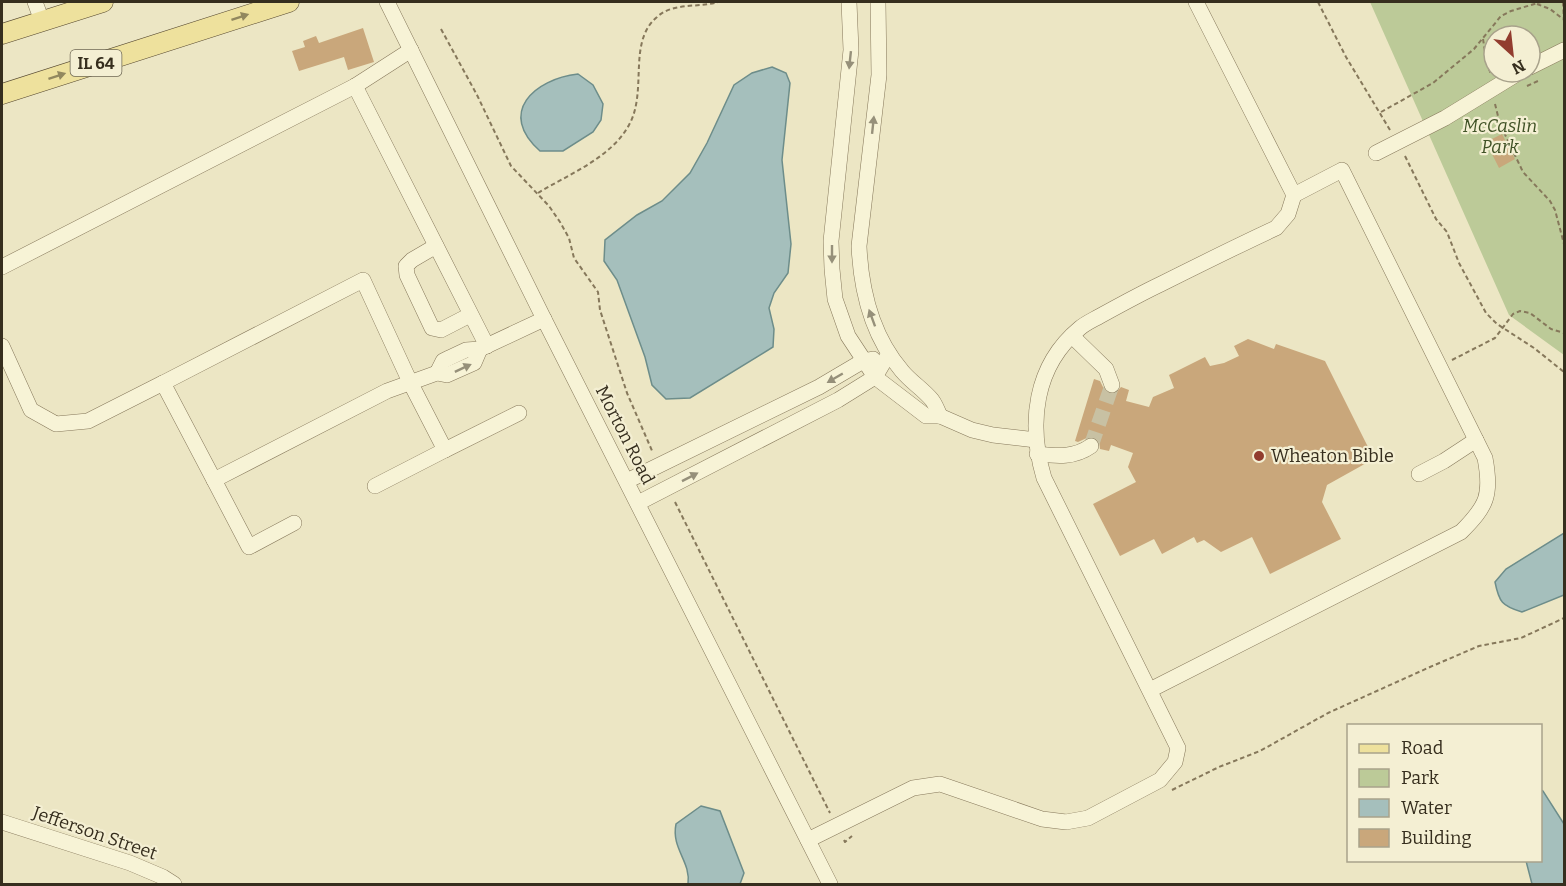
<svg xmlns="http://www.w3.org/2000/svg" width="1566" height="886" font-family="Bitter,serif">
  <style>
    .green { fill: #bcca98; fill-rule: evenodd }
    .water { fill: #a5bfbc; stroke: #6d8d8a; stroke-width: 1.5 }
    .building { fill: #c9a77b }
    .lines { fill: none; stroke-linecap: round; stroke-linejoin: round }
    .minor-tunnel { stroke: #c8c1a3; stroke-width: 15; stroke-dasharray: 15 8; stroke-linecap: butt }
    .minor-casing { stroke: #86785b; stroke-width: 16 }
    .major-casing { stroke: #54462f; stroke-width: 21 }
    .path { stroke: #86785b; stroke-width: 2; stroke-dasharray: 4.5 3; stroke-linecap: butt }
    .minor { stroke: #f7f3d6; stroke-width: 15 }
    .major { stroke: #eee19d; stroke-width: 20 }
    .oneway { fill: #92885e }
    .oneway2 { fill: #96907a }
    .poi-dot { fill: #923c2e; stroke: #f4efd3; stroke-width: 2 }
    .labels { text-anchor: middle; stroke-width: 4.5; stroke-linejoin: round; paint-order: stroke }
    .shield { fill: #f4efd3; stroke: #6f6854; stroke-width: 1.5 }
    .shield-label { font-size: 16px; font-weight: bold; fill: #362e1e }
    .park-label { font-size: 18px; font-style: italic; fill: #405226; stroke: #f4efd3 }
    .street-label { font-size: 18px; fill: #362e1e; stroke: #f4efd3 }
    .poi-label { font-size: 18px; fill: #362e1e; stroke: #f4efd3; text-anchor: start }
  </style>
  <rect width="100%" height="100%" fill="#ece6c4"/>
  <!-- green -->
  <path class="green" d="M1370,2H1564V355L1509,315ZM1494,36H1530V72H1494Z"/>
  <!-- water -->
  <g class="water">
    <path d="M772,67L786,73L790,83L782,160L791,244L788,273L774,293L769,308L774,329L773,347L690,398L666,399L652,385L645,357L617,280L604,261L605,240L637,215L662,201L690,173L707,143L734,85L752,73Z"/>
    <path d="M578,74L593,85L603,104L601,120L593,132L563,151H540C497,113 534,79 578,74Z"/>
    <path d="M1564,533V595L1522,612C1502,606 1499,602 1495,582L1506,569Z"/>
    <path d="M1541,790L1543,791L1564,824V884H1532L1526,861L1540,860Z"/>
    <path d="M701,806L720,811L744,873L740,884H688C691,861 671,849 676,824Z"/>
  </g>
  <!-- building -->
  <g class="building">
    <path d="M363,28L374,62L348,70L344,57L299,71L292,51L305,47L303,41L316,36L319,43Z"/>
    <path d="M1502,134L1515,159L1499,168L1486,142Z"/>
    <path d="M1248,339L1274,349L1276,344L1325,361L1369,449L1365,451L1370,461L1327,485L1322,502L1341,539L1270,574L1252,537L1221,552L1204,540L1197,543L1194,537L1162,554L1154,539L1120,556L1093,504L1136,482L1128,467L1133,453L1111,445L1109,451L1100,449L1099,440L1091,436L1078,442L1075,441L1094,379L1100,381L1106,393L1115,394L1121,387L1129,390L1126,401L1149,407L1153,397L1174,388L1169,375L1205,357L1210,366L1224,363L1239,356L1234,346Z"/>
  </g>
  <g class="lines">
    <!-- minor-tunnel -->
    <path class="minor-tunnel" d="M1091,446L1112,385"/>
    <!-- minor casing -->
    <g class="minor-casing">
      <g id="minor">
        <path d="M35,2L42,21"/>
        <path d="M387,2L544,319L830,884"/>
        <path d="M849,2L851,50L831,241L832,269L835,299L848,336L875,377L926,416H940L972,430L993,435L1036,440"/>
        <path d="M878,2L879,75L859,246C861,291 872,336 902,371C911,382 923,389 932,400C935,404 938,411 940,416"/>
        <path d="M1530,67L1564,50"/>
        <path d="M355,86L487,346"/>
        <path d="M1376,153L1445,118L1520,72"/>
        <path d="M436,246L412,260L406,266L407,275L432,328L441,330L470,315"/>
        <path d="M2,267L355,86L411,50"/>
        <path d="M1072,336L1106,369L1112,385"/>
        <path d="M2,346L31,410L56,424L88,421L163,383"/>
        <path d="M437,373L443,361L449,358L466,350L480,349L544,319"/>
        <path d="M1037,454C1057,456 1074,458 1091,446"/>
        <path d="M1419,474L1444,461L1476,440"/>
        <path d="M214,480L163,383L363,280L410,382L445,450L519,413"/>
        <path d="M627,481L819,387L863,361L873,359"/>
        <path d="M375,486L445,450"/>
        <path d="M638,503L838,400L875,377L888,355"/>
        <path d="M294,523L249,547L214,480L387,391L437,373L447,375L474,363L480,349"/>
        <path d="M1150,690L1461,532C1487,506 1492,495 1485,458L1342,170L1294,195"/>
        <path d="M2,822L130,863L163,877L174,884"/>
        <path d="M808,840L913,788L940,784L1042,819L1066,822L1088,818L1160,780L1175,762L1178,748L1044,478C1028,424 1034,366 1080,328C1086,323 1093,320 1100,316C1120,305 1140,294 1161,284C1199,265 1237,246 1276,228L1288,214L1294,195L1196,2"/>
      </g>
    </g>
    <!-- major casing -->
    <g class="major-casing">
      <g id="major">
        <path d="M2,34L103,2"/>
        <path d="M2,94L289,2"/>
      </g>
    </g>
    <!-- path -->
    <g class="path">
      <path d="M1318,2L1346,57L1390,130"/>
      <path d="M1563,2L1564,22"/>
      <path d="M1537,4L1550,9L1563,19"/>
      <path d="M441,29L477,95L511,166L549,206L560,222L569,238L574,258L598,292L600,310L627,393L653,453"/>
      <path d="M1483,39L1487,64L1491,74"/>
      <path d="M1527,86L1538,81"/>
      <path d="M1495,104L1500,124L1523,172L1550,201L1555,210L1564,244"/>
      <path d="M1381,112L1433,83L1474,49L1501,16L1511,11L1541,2"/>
      <path d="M1405,156L1436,219L1447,232L1459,263L1486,313L1497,324L1534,348L1564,372"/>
      <path d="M538,193C569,174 611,158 629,125C648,91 627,42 657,17C673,2 699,8 718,2"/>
      <path d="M1452,360L1495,338L1513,314L1520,311L1530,313L1551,329L1564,333"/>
      <path d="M675,502L830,813"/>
      <path d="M1172,790L1219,767L1260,751L1328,713L1430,667L1479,646L1521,638L1564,618"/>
      <path d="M844,840L845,842L852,836"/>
    </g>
    <!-- minor -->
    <use href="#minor" class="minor"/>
    <!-- major -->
    <use href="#major" class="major"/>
  </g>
  <!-- one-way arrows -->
  <defs><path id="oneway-solid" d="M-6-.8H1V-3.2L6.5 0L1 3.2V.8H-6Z" transform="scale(1.5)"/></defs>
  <g class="oneway">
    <use href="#oneway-solid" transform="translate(240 17) rotate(-18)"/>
    <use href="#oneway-solid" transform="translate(57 76) rotate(-18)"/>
  </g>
  <g class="oneway2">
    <use href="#oneway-solid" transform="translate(850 60) rotate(96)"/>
    <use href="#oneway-solid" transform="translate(873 125) rotate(-84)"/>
    <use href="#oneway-solid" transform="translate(832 254) rotate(90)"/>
    <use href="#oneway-solid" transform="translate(872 318) rotate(-110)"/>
    <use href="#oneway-solid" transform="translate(463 368) rotate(-25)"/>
    <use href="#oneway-solid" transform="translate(835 378) rotate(150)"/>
    <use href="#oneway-solid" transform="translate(690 477) rotate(-27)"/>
  </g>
  <!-- markers -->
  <circle class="poi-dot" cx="1259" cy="456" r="6"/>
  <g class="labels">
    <!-- shield labels -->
    <rect class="shield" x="70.5" y="50" width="51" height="26" rx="4.5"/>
    <g class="shield-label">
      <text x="96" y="69">IL 64</text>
    </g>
    <!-- park labels -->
    <g class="park-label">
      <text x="1500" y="132">McCaslin<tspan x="1500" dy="21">Park</tspan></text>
    </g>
    <!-- street labels -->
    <g class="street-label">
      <text transform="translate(625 435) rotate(63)" y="6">Morton Road</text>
      <text transform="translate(95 833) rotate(19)" y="6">Jefferson Street</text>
    </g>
    <!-- poi labels -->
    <g class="poi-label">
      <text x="1271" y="462">Wheaton Bible</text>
    </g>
  </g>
  <!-- border -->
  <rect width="1566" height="886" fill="none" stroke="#362e1e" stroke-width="6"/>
  <!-- legend -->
  <rect x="1347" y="724" width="195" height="138" fill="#f4efd3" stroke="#a8a28b" stroke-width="1.5"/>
  <rect x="1359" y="744" width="30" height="9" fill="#eee19d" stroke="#a8a28b" stroke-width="1.5"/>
  <text x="1401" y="754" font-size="18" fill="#362e1e">Road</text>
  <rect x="1359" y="769" width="30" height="18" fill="#bcca98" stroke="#a8a28b" stroke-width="1.5"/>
  <text x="1401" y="784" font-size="18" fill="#362e1e">Park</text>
  <rect x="1359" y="799" width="30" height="18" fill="#a5bfbc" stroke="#a8a28b" stroke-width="1.5"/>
  <text x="1401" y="814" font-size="18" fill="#362e1e">Water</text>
  <rect x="1359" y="829" width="30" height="18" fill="#c9a77b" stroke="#a8a28b" stroke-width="1.5"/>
  <text x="1401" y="844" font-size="18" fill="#362e1e">Building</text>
  <!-- north arrow -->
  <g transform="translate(1512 54) rotate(153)"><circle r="28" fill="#f4efd3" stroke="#a8a28b" stroke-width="1.5"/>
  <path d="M0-4.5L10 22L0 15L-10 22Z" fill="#923c2e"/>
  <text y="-9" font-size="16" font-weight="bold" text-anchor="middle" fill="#362e1e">N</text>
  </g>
</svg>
